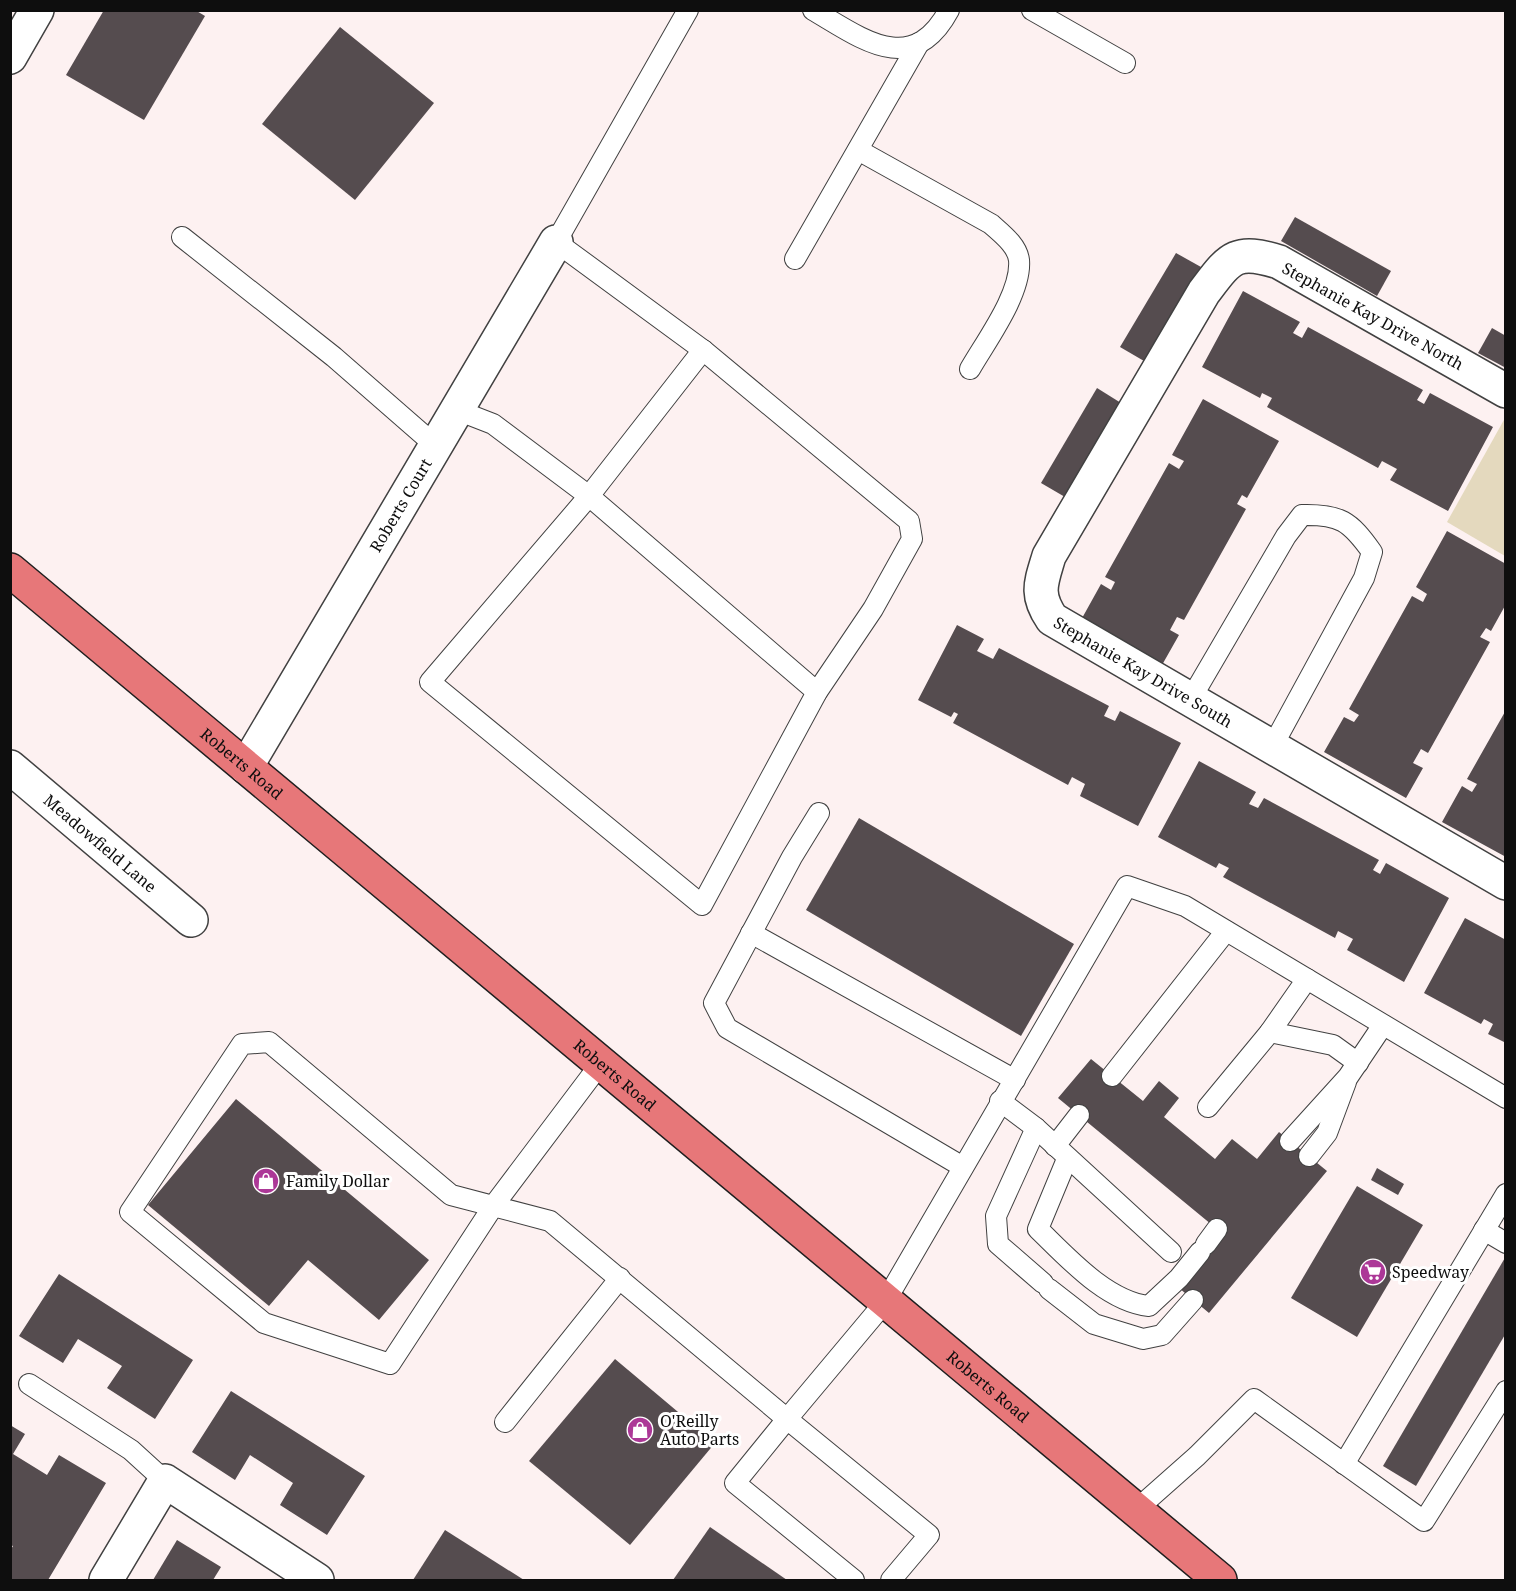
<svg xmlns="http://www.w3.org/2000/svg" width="1516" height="1591" font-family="'Noto Serif',serif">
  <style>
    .green { fill: #e4d9be }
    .building { fill: #554c4f }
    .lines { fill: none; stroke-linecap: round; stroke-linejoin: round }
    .lane-casing { stroke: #414141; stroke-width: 22 }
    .street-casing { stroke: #414141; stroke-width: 36 }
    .primary-casing { stroke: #1f1f1f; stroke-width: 36 }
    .lane { stroke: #fff; stroke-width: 20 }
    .street { stroke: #fff; stroke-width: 33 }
    .primary { stroke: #e77779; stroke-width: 33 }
    .labels { text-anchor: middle; stroke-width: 6; stroke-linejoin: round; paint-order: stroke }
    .street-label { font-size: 16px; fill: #0e0e0e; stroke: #fff }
    .poi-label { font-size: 16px; fill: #0e0e0e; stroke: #fff; text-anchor: start }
  </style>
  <rect width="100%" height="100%" fill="#fdf1f1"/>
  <!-- green -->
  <path class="green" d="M1505,418V556L1447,522Z"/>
  <!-- building -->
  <g class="building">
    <path d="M104,10H195L205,16L144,120L66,75Z"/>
    <path d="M340,27L434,103L355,200L262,124Z"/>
    <path d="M1295,217L1391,271L1377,296L1281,241Z"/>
    <path d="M1176,253L1201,267L1144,361L1120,347Z"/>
    <path d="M1243,291L1300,322L1293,333L1302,338L1308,327L1423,390L1417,400L1424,404L1430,393L1493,427L1448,511L1390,480L1397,469L1382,461L1378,468L1267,407L1272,398L1262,393L1260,398L1202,367Z"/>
    <path d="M1492,328L1506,336V368L1478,353Z"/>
    <path d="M1097,388L1121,403L1065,497L1041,483Z"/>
    <path d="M1203,399L1279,441L1247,498L1242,495L1237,504L1246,509L1184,620L1177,617L1170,630L1179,635L1162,665L1081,620L1101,584L1111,590L1115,582L1105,577L1169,463L1179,469L1184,461L1172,455Z"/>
    <path d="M1447,531L1506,564V604L1491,631L1486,628L1480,637L1490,642L1428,753L1421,749L1413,763L1423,768L1406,798L1324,752L1344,717L1354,722L1359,715L1349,709L1412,596L1423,602L1427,594L1416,587Z"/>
    <path d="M957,625L984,639L977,651L993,659L999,648L1109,706L1104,716L1115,721L1120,711L1181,743L1138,826L1080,796L1085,784L1072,777L1068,785L953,723L958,714L954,712L951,717L918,700Z"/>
    <path d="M1506,710V857L1442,822L1462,786L1472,792L1477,784L1467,779Z"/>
    <path d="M1199,761L1256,792L1249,804L1258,808L1264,798L1379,860L1373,870L1380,874L1386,863L1449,898L1404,982L1347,950L1353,939L1338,931L1335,938L1223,877L1229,868L1219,863L1216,868L1158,837Z"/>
    <path d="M859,818L1074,944L1021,1036L806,910Z"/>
    <path d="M1465,918L1506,940V1043L1488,1034L1493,1024L1484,1019L1481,1024L1424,993Z"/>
    <path d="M1091,1059L1143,1101L1159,1081L1179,1098L1164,1117L1215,1159L1232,1139L1257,1159L1279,1132L1327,1171L1209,1313L1179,1288L1223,1234L1058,1098Z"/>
    <path d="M236,1099L429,1260L379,1320L308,1260L269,1306L148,1205Z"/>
    <path d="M1377,1168L1404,1184L1398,1195L1371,1180Z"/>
    <path d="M1357,1186L1423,1225L1357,1337L1291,1298Z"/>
    <path d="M1506,1256V1333L1416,1486L1383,1466Z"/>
    <path d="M59,1274L193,1360L155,1419L107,1388L122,1366L78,1339L63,1363L19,1336Z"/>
    <path d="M615,1359L715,1443L630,1545L529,1461Z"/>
    <path d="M231,1391L365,1476L327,1535L280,1505L293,1483L250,1455L235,1480L192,1452Z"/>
    <path d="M10,1425L25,1434L13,1454L47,1475L59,1455L106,1483L48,1580H10V1551L13,1546L10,1545Z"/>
    <path d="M710,1527L787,1580H673Z"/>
    <path d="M445,1530L524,1580H413Z"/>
    <path d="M177,1540L221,1567L213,1580H153Z"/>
  </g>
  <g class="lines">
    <!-- lane casing -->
    <g class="lane-casing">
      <g id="lane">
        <path d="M813,10C861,38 912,79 949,10"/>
        <path d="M1032,10L1125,63"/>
        <path d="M858,150L991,224C1002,234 1017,245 1019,260C1022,293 986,341 970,369"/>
        <path d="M182,237L334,357L436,446"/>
        <path d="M795,259L919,43"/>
        <path d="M703,350L589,496L817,692"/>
        <path d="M457,410L493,424L589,496L430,682L702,905L817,692L873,609L912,539L909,521L703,350L556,242L688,10"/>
        <path d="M1189,702L1286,536L1302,515C1340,514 1350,521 1372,552L1364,578L1272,747"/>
        <path d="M819,813L792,857L714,1003L727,1028L963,1167"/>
        <path d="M751,933L1015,1080"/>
        <path d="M1307,979L1270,1032L1333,1045L1358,1063"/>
        <path d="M601,1063L494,1205L390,1364L264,1323L130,1212L242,1044L269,1042L451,1195L550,1221L787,1419L885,1302L1127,886L1185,906L1506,1098"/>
        <path d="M1112,1076L1226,931"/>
        <path d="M1000,1101L1036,1128L1171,1252"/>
        <path d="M1208,1107L1270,1032"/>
        <path d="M1036,1128L996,1216L998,1244L1043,1283"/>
        <path d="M1290,1141L1348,1077L1383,1025"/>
        <path d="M1055,1146L1079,1115"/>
        <path d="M1309,1156L1327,1133L1346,1082"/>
        <path d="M1067,1159L1038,1229C1067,1257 1107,1302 1149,1306L1179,1278L1200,1252"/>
        <path d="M1484,1230L1506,1243"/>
        <path d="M1206,1244L1217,1229"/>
        <path d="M1049,1289L1094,1324L1143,1339L1162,1335L1193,1300"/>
        <path d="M29,1384L131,1450L165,1481"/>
        <path d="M505,1422L620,1278"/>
        <path d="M1344,1464L1506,1194"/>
        <path d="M1136,1510L1197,1456L1254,1399L1424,1521L1506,1391"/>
        <path d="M854,1580L735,1483L787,1419L929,1535L891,1580"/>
      </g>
    </g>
    <!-- street casing -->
    <g class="street-casing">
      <g id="street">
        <path d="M10,57L37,10"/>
        <path id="s1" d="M1506,391L1279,262C1235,248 1230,258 1204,292L1049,556C1041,583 1035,594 1052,619L1506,883"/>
        <path id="s2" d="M10,767L191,920"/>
        <path id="s3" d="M246,767L556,242"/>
        <path d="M106,1580L165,1481L317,1580"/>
      </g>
    </g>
    <!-- primary casing -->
    <g class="primary-casing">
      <g id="primary">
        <path id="s4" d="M10,570L1220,1580"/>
      </g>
    </g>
    <!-- lane -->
    <use href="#lane" class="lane"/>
    <!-- street -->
    <use href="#street" class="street"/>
    <!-- primary -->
    <use href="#primary" class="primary"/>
  </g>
  <!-- icons -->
  <defs>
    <g id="shop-disc" transform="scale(1.35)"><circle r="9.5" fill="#ac3897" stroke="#fff"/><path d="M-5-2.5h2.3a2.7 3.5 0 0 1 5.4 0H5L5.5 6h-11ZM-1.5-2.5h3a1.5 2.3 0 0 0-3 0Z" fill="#fff"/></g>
    <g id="supermarket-disc" transform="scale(1.35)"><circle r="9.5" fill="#ac3897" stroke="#fff"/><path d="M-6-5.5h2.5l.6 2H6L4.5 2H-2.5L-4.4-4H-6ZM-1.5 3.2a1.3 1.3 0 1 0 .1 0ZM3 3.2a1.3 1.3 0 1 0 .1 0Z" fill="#fff"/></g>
  </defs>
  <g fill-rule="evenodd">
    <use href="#shop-disc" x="266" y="1181"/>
    <use href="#supermarket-disc" x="1373" y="1272"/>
    <use href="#shop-disc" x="640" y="1430"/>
  </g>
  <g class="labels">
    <!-- street labels -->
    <g class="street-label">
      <text transform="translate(1373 316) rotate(29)" y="6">Stephanie Kay Drive North</text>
      <text dy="6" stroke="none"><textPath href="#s3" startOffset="304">Roberts Court</textPath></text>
      <text dy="6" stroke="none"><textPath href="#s1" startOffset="830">Stephanie Kay Drive South</textPath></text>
      <text dy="6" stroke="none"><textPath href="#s4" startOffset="302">Roberts Road</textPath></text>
      <text dy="6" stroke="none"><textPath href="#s2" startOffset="118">Meadowfield Lane</textPath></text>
      <text dy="6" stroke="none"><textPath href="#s4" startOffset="788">Roberts Road</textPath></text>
      <text dy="6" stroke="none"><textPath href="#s4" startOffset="1274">Roberts Road</textPath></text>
    </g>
    <!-- poi labels -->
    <g class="poi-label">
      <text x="286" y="1187">Family Dollar</text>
      <text x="1392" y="1278">Speedway</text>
      <text x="660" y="1427">O'Reilly<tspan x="660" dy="18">Auto Parts</tspan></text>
    </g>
  </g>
  <!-- border -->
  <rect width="1516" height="1591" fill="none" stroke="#0e0e0e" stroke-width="24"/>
</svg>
